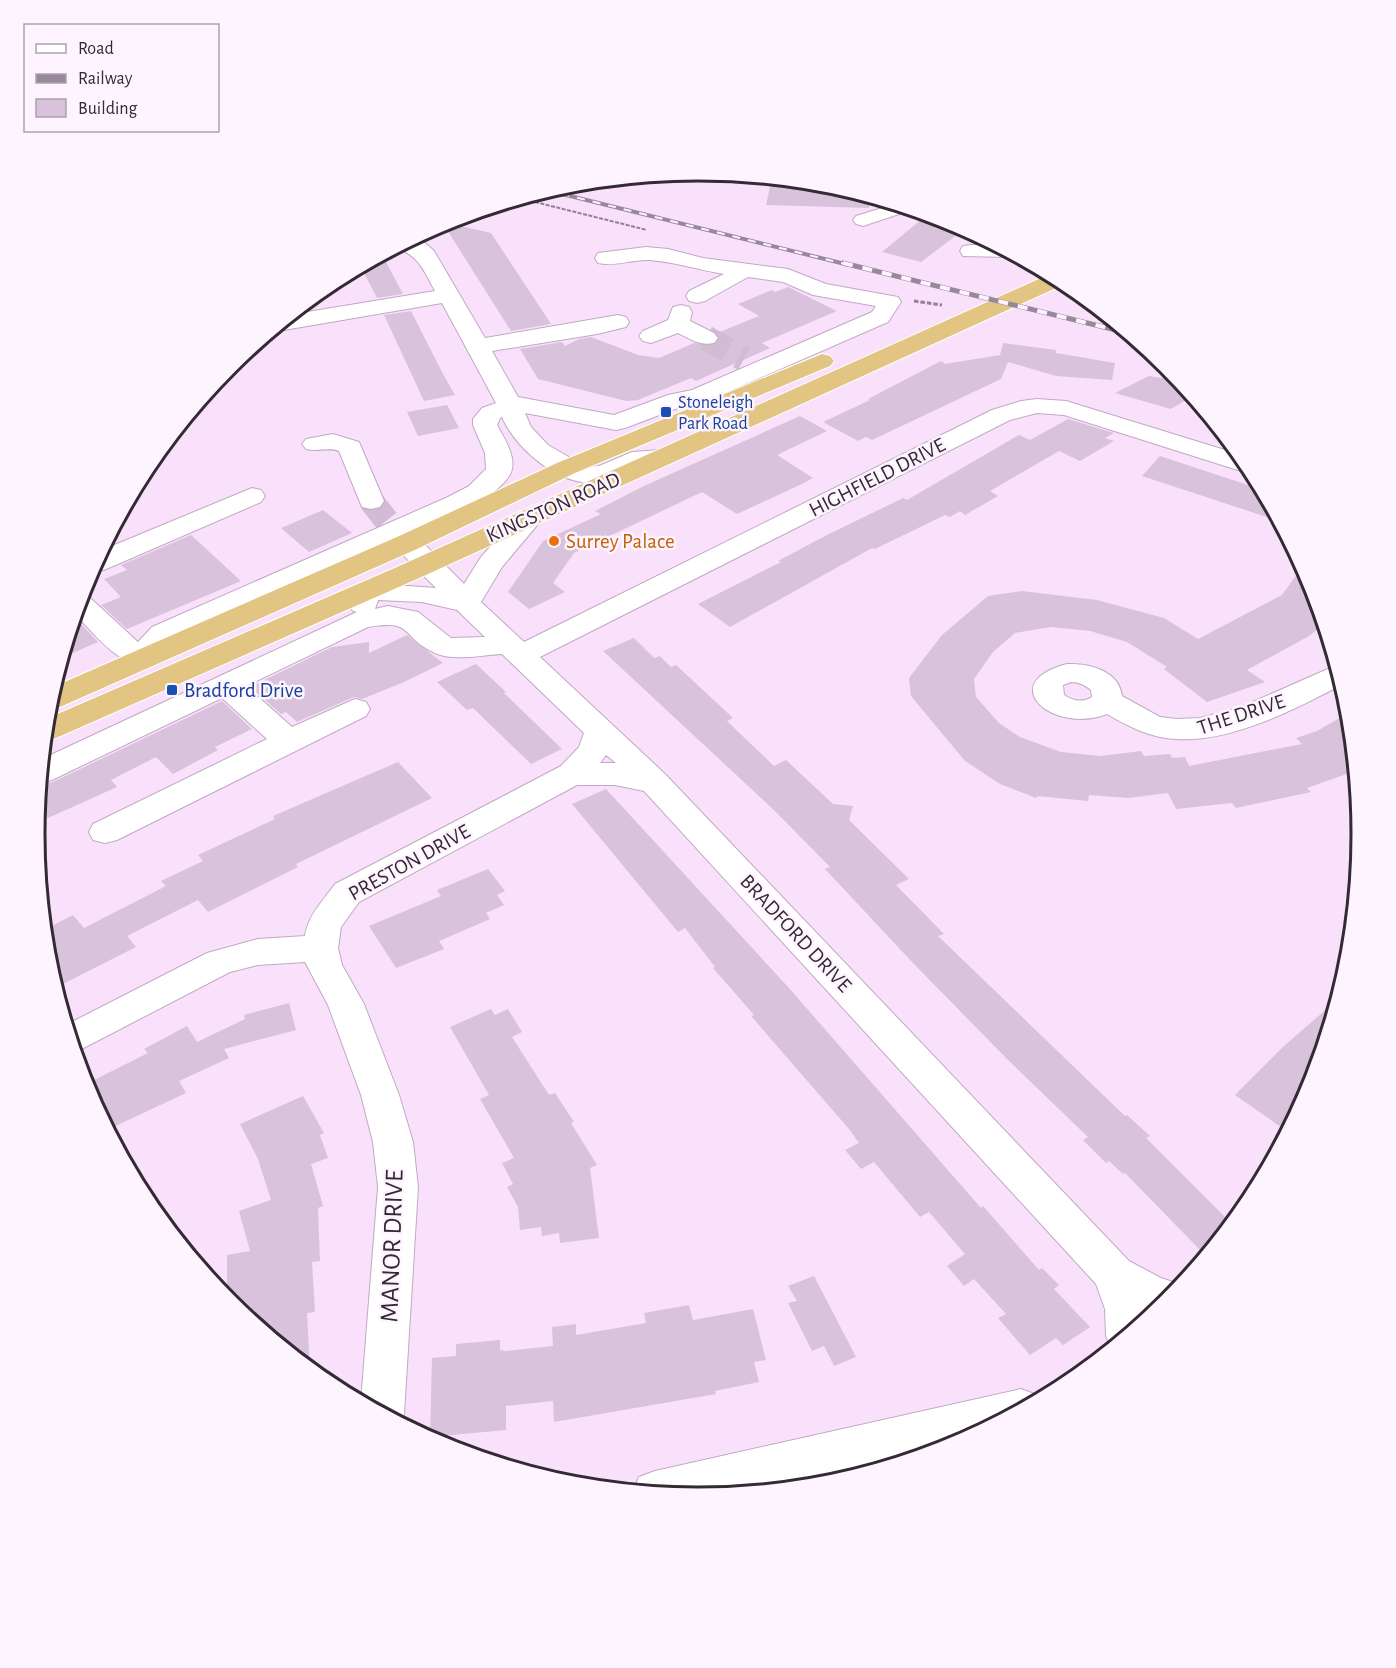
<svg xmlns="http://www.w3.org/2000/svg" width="1396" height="1668" font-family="'Alegreya Sans',sans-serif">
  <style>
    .building { fill: #d9c2db }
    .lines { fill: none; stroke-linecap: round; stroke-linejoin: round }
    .minor-tunnel { stroke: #d1bcd4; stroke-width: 25; stroke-dasharray: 25 13; stroke-linecap: butt }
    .minor-casing { stroke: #c0a9c2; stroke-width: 2 }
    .highway-casing { stroke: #fff; stroke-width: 2 }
    .path-far1 { stroke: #918193; stroke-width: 2; stroke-dasharray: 4 1.5; stroke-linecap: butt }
    .path { stroke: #918193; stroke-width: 3; stroke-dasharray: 4.5 2; stroke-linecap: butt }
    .minor { fill: #fff; fill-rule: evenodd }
    .highway { fill: #e2c583; fill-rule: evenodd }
    .rail-far1-casing { stroke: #99889b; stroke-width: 4 }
    .rail-casing { stroke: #99889b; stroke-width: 5 }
    .rail-far1 { stroke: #fef4ff; stroke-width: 2; stroke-dasharray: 8; stroke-linecap: butt }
    .rail { stroke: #fef4ff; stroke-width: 4; stroke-dasharray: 10; stroke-linecap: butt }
    .transit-dot { fill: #1a4fb4; stroke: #fef4ff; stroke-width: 2 }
    .food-dot { fill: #e8710a; stroke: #fef4ff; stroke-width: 2 }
    .labels { text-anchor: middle; stroke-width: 5; stroke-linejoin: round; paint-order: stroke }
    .far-transit-label { font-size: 18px; fill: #164399; stroke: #fef4ff; text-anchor: start }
    .street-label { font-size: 21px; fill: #332a34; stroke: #fef4ff }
    .food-label { font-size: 21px; fill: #c56008; stroke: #fef4ff; text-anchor: start }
    .transit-label { font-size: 21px; fill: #164399; stroke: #fef4ff; text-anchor: start }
    .near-street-label { font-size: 26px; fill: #332a34; stroke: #fef4ff }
    .rim { fill: none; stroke: #332a34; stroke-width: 3 }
  </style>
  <rect width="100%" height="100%" fill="#f9e1fc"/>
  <!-- building -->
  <g class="building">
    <path d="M772,178L828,183L870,196L869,208L766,205Z"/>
    <path d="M928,214L952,221L966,228L921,262L882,252Z"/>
    <path d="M442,222L491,233L551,324L511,331Z"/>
    <path d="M385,260L403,294L377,298L361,267Z"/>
    <path d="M788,287L837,311L762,343L770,348L696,381L691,378L638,400L626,401L538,379L520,349L562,342L565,346L579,339L591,337L638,355L659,358L694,343L714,345L720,338L717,333L759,316L738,304L772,290L775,292Z"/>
    <path d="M411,311L443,374L455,395L424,401L384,315Z"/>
    <path d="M1003,343L1056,350V353L1115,363L1112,380L1056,376L1008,362L1001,379L872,440L866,437L858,441L823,422L870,400L868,399L941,361L945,364L1000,355Z"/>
    <path d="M1149,376L1181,381L1193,396L1171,409L1115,393Z"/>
    <path d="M447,405L459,428L418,436L407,412Z"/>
    <path d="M800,416L827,431L777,455L813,478L804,483L737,514L702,492L574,553L553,583L565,592L529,609L508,592L543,541L601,514L595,511L644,486Z"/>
    <path d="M1068,419L1114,433L1105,438L1114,441L1080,461L1059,451L990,491L998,496L965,515L960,511L950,517L945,515L875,549L872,548L730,627L698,604L781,562L778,561L825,536L903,498L907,500L1019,435L1030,440Z"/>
    <path d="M1160,456L1263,490L1279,521L1142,476Z"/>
    <path d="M323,510L352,533L309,552L281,528Z"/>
    <path d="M191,535L241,581L127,629L101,605L121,597L104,579L127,570L121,565Z"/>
    <path d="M1303,566L1311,580L1324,624L1309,636L1247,670L1265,682L1207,702L1164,669L1167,667L1127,642L1090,631L1051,627L1015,633L993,652L974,679L976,697L999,723L1020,737L1061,752L1100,756L1141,751L1144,756L1170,754L1172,758L1185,757L1189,766L1302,744L1296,738L1317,731L1350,712L1355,771L1307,788L1311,792L1236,808L1232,803L1176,809L1168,793L1128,798L1089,795L1088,801L1037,796L1036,798L1000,784L965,761L911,696L909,678L942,635L988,596L1022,591L1097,600L1164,618L1198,639L1282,595Z"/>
    <path d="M74,616L98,642L61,658L68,635Z"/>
    <path d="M407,635L443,663L404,682L362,699L354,697L297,722L286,712L281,714L250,687L332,647L369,642V653Z"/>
    <path d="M634,638L654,658L660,656L671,667L676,665L733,718L727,721L774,766L786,760L833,804L853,806L849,820L909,879L896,885L944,934L938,936L1125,1116L1127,1115L1150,1136L1146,1138L1232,1224L1206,1256L1125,1173L1123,1174L1109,1161L1106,1163L1083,1140L1088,1137L1007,1059L913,963L825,869L830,867L775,811L603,651Z"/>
    <path d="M476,664L506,692L504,693L562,749L531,764L473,708L467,710L437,682Z"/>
    <path d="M222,701L252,729L215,747L218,750L173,774L156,757L111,780L117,787L48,818L46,815L36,820L39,784L53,782Z"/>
    <path d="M398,762L432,798L296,864L298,867L208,912L198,900L127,936L136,947L55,988L47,963L44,930L73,915L84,928L166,886L161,881L203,861L198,855L275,819L273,816Z"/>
    <path d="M606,789L789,988L981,1208L983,1206L1039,1270L1042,1268L1059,1285L1054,1289L1090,1327L1063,1345L1056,1338L1030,1355L998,1318L1006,1314L974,1279L964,1286L947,1266L965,1254L929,1212L920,1217L874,1162L861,1169L845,1150L859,1143L849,1129L751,1016L754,1015L713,968L715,967L685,928L678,932L572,804Z"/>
    <path d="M488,869L505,891L497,895L504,905L486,913L490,919L439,941L444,949L396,968L369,926L441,896L437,890Z"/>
    <path d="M1338,999L1311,1088L1288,1132L1235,1095L1284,1046Z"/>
    <path d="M289,1003L296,1030L224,1049L229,1058L179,1081L186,1093L107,1130L84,1085L148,1053L144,1049L187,1026L197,1042L245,1019L244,1015Z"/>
    <path d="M491,1009L495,1015L508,1009L522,1032L512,1037L549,1095L555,1093L574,1122L571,1123L597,1165L590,1168L599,1238L560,1243L559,1233L542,1236L541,1227L520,1230L518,1207L507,1187L513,1184L502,1163L514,1158L480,1099L489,1095L450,1027Z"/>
    <path d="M303,1096L324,1133L320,1135L328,1158L311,1164L323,1206L318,1208L320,1261L312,1262L315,1312L307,1313L310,1370L227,1301V1255L250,1251L239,1211L271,1200L258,1159L240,1124Z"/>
    <path d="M814,1276L856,1357L834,1366L824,1346L812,1351L788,1303L797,1301L788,1286Z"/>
    <path d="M689,1305L693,1320L753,1309L766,1360L754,1362L759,1382L715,1391L716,1394L554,1422L553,1401L506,1406V1430L430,1437L432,1358L456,1356V1344L500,1340V1350L505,1351L553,1346L552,1327L576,1324V1335L646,1323L644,1313Z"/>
  </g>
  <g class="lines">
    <!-- minor-tunnel -->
    <g class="minor-tunnel">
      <path d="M706,338L744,359"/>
      <path d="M371,501L395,531"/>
    </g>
    <!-- minor casing -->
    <g class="minor-casing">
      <g id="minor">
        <path d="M895,204L914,209L863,226L856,224L853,220L856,216Z"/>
        <path d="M411,239L424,242L434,251L485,338L618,315L626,317L629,322L626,327L597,334L492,351L518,397L614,415L668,395L692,390L872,312L876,306L813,295L783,282L748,277L705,301L697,303L689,301L686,296L689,291L724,274C699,270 675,262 650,260C633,259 615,267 598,263L595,258L598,253L646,247L668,249L703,258L788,269L826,284L898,297L901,302L888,322L707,401L683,406L625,428L616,430L525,413L531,427L548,445L586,467L599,466L632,452L662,450L671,453L675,458L671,463C660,466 650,465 639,467C619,471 605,485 582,482C550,478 514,445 502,417L500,418L497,425C504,438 515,454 512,469C507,496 431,524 407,535L417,537L464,584L481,557L522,511L531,509L540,511L544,517L502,567L481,602L524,642L992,410L1021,401L1037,399L1066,401L1241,455L1254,473L1241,471L1064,415L1037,413L1010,420L540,657L665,774L1129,1261L1161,1278L1182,1285L1167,1303L1154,1314L1147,1312L1148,1319L1111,1349L1106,1336L1105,1309L1096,1284L644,791L615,785H577L359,902L341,927L338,948L342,965L364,1004L399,1095L413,1142L418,1187L404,1414L400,1423L361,1402L378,1187L373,1142L361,1095L328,1005L305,962L258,965L230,972L74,1053L66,1025L207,953L258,939L305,936C308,915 323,901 335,884L561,766L579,747L584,733L502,654C481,655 452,662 433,652C400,636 414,619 368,627L246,686L292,727L355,699L366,702L370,709L366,716L117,840L105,843L93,840L89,832L93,824L267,739L222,698L52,780L40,782L42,759L357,612L353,611L349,605L352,591L356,585L366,583L436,588L397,549L393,543L395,540L172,639L164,646L154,664C123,673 95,634 75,614L81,594L88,596L138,642L152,627L448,497L469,486L486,469L485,453L473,425V419L482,408L496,403L442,303L278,331L272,329L289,315L435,291C423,269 419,256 395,247ZM378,600L422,602L457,610L485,637L451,638L418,612L388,606L375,609ZM606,755L616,763H600Z"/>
        <path d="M971,245H996L1015,255L1007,257L963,256L960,251L963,246Z"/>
        <path d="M681,305L689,307L692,312L690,321L714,333L718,338L714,343C700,346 690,339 678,333L651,343L643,341L639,336L643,331L668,320L673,307Z"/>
        <path d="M333,434L359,442L384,501L380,507L371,509L362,507L339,451C328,447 317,452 306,449L302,444L306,439Z"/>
        <path d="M252,488L261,490L265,496L261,502L104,570L90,571L100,551Z"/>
        <path d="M1067,664C1088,663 1119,670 1122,696L1160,717L1177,719L1200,718L1239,708L1337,665L1343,684C1296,709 1230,743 1176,739C1151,738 1129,727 1107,714C1053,735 994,683 1067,664ZM1071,682C1079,682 1085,685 1091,690L1092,697C1082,703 1073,701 1064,695L1063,685Z"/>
        <path d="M1021,1389L1037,1395L1039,1400L953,1447L757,1492L698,1497L633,1491L639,1477L655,1471Z"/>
      </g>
    </g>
    <!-- highway casing -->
    <g class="highway-casing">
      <g id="highway">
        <path d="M1050,274L1067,283L417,579L56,738L44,741L46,719L397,567Z"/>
        <path d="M822,354L830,356L834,361L830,366L575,473L417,549L60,707L47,709L53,687L397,537L557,463Z"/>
      </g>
    </g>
    <!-- path-far1 -->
    <path class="path-far1" d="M519,198L647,230"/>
    <!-- path -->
    <path class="path" d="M914,301L942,305"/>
    <!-- minor -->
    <use href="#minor" class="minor"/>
    <!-- highway -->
    <use href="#highway" class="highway"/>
    <!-- rail-far1 casing -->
    <g class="rail-far1-casing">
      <path id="rail-far1" d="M546,190L849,265"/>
    </g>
    <!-- rail casing -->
    <g class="rail-casing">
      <path id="rail" d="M843,263L1128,333"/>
    </g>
    <!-- rail-far1 -->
    <use href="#rail-far1" class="rail-far1"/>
    <!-- rail -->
    <use href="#rail" class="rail"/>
  </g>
  <!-- markers -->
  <g class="transit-dot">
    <rect x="660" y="406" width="12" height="12" rx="3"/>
    <rect x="166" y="684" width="12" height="12" rx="3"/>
  </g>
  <circle class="food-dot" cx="554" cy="541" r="6"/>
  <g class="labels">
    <!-- far-transit labels -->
    <g class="far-transit-label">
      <text x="678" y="408">Stoneleigh<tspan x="678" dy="21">Park Road</tspan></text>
    </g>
    <!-- street labels -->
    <g class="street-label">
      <text transform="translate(877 477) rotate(-27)" y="7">HIGHFIELD DRIVE</text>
      <text transform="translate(553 507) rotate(-24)" y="7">KINGSTON ROAD</text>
      <text transform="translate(1241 714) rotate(-18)" y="7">THE DRIVE</text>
      <text transform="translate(409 862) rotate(-29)" y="7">PRESTON DRIVE</text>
      <text transform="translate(796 933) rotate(47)" y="7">BRADFORD DRIVE</text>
    </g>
    <!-- food labels -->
    <g class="food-label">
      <text x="566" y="548">Surrey Palace</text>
    </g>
    <!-- transit labels -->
    <g class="transit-label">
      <text x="184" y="697">Bradford Drive</text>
    </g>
    <!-- near-street labels -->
    <g class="near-street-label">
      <text transform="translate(391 1246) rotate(-88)" y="9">MANOR DRIVE</text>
    </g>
  </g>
  <!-- crop -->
  <path d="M0 0H1396V1668H0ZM45 834a653 653 0 1 1 1306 0a653 653 0 1 1-1306 0Z" fill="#fef4ff" fill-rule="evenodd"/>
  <path class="rim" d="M45 834a653 653 0 1 1 1306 0a653 653 0 1 1-1306 0Z"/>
  <!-- legend -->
  <rect x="24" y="24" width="195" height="108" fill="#fef4ff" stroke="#ada3ae" stroke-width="1.5"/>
  <rect x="36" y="44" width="30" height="9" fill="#ffffff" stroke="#ada3ae" stroke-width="1.5"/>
  <text x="78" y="54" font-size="18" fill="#332a34">Road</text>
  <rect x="36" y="74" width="30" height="9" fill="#99889b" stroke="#ada3ae" stroke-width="1.5"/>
  <text x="78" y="84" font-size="18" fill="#332a34">Railway</text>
  <rect x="36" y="99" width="30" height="18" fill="#d9c2db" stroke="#ada3ae" stroke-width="1.5"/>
  <text x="78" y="114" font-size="18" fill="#332a34">Building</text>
</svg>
